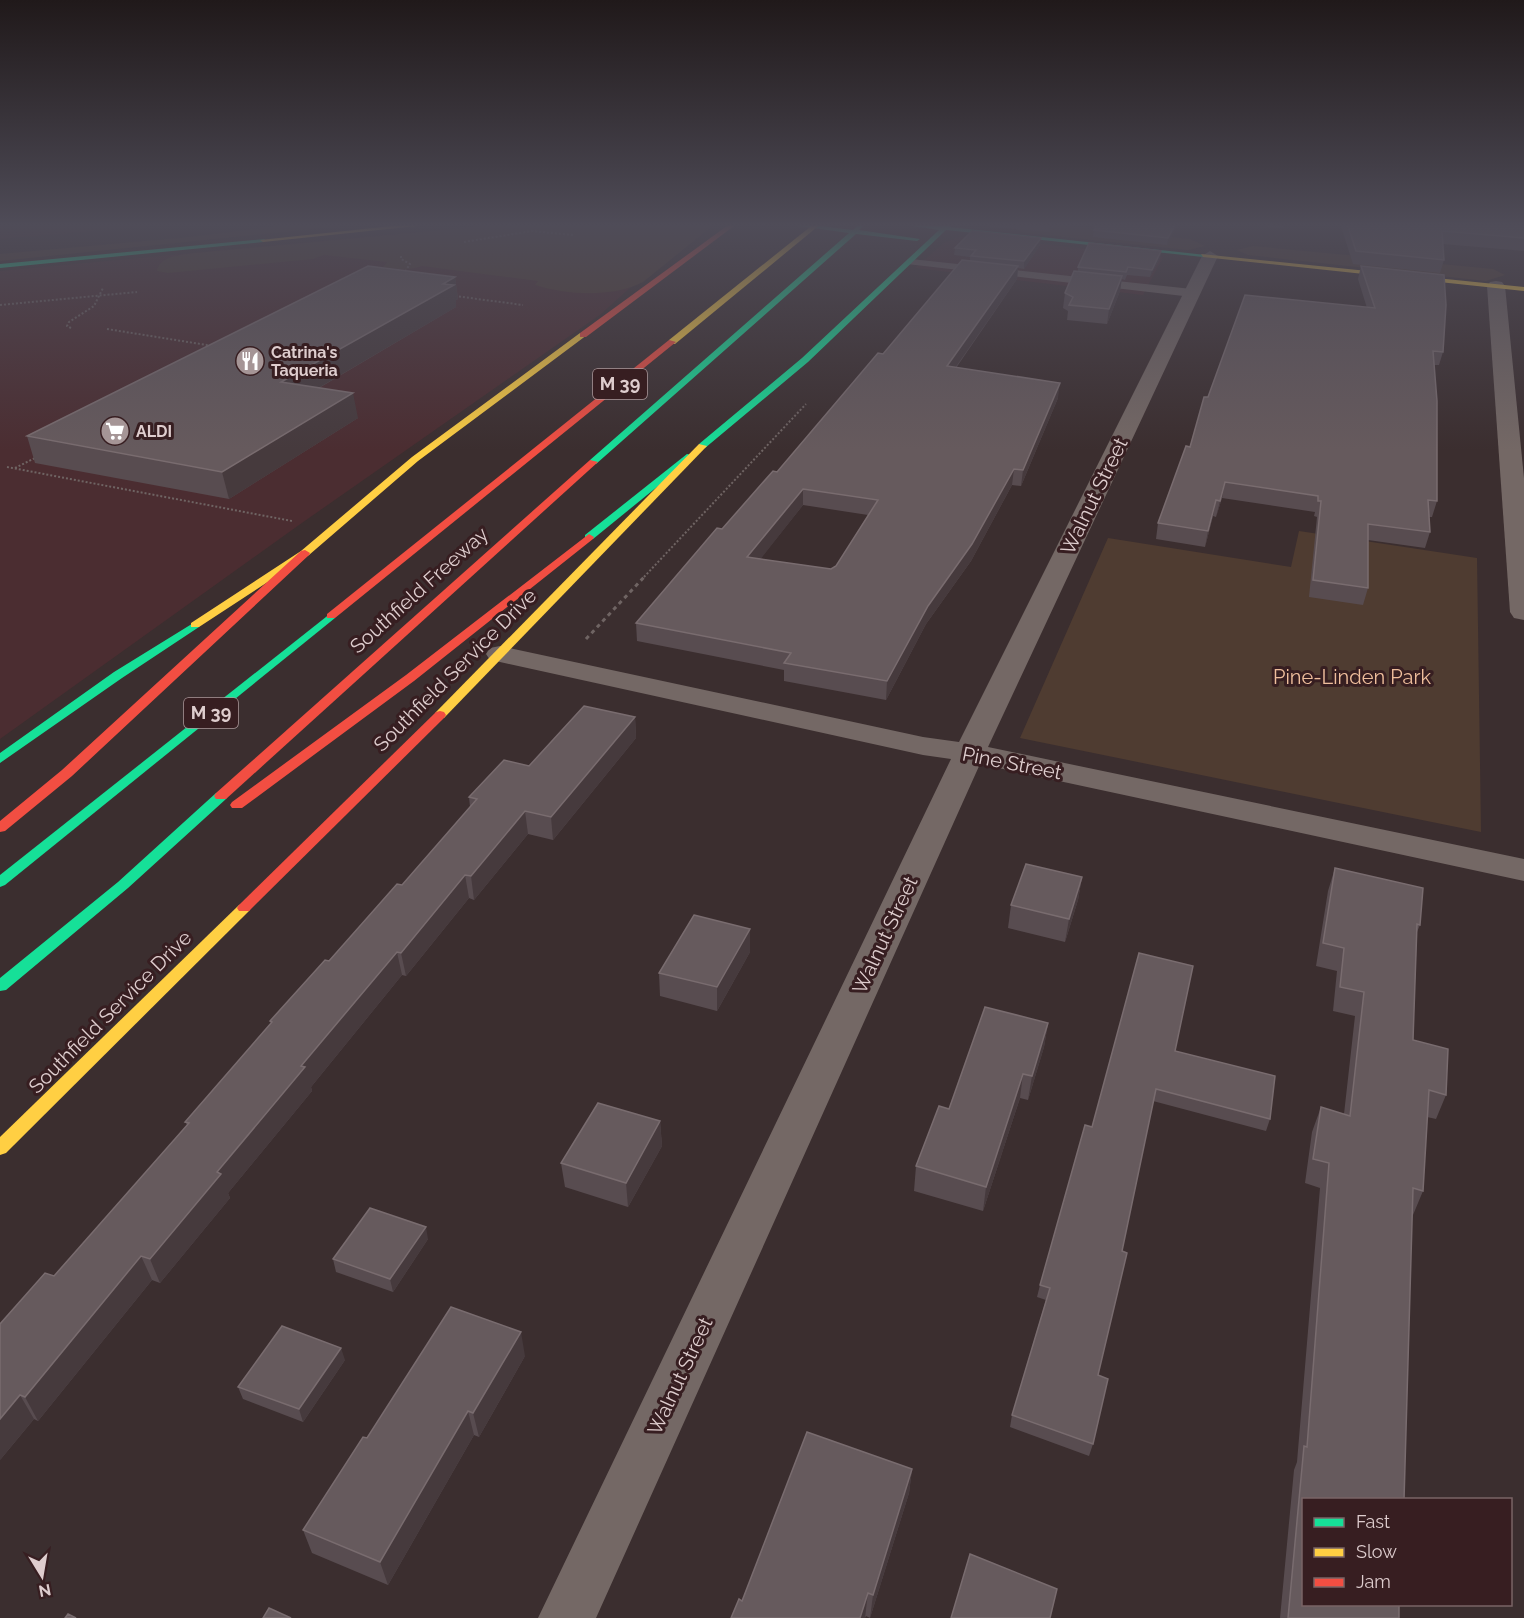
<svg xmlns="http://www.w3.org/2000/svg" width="1524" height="1618" font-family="Raleway,sans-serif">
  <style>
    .built { fill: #4b2d31 }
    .green { fill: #4f3c31 }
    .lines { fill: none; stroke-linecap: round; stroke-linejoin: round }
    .path-far1 { stroke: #6f6463; stroke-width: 2; stroke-dasharray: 2 2; stroke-linecap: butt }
    .path { stroke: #6f6463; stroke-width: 3; stroke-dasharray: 4 4; stroke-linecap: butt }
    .lane { fill: #746865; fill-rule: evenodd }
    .street { fill: #746865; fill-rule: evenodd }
    .fast { fill: #16e098; fill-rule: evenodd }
    .slow { fill: #ffcf43; fill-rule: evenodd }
    .jam { fill: #f24e42; fill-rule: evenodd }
    .wall { fill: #584c50; fill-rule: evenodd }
    .shaded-wall { fill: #463a3d }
    .building { fill: #665a5d; stroke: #796c6f; stroke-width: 1.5; fill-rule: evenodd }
    .labels { text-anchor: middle; stroke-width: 6; stroke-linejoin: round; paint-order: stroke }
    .far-poi-label { font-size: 16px; font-weight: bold; fill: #decdce; stroke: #371e21; text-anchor: start }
    .shield { fill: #371e21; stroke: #ac989a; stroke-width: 1.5 }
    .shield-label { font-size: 18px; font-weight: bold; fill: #decdce }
    .street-label { font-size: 20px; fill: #decdce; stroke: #371e21 }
    .park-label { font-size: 20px; fill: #efbe9c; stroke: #371e21 }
  </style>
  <rect width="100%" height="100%" fill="#3b2e2f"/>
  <!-- built -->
  <g class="built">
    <path d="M0,223H187L0,239Z"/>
    <path d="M514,223H702L601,314L299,525L0,739V271Z"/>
    <path d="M959,237H977L1163,257L1143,295L915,268L944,243Z"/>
  </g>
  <!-- green -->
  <g class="green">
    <path d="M302,223H371L0,261V254L190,237Z"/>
    <path d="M521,223H716L643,282C612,298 567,295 535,285L538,281L422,266C408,271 397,269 383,267L387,262L324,255L313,259L168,273L157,271C160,255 182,255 196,253Z"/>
    <path d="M1041,223L1190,239L1205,246L1188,250L1026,233L1016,230V225Z"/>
    <path d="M1253,246L1493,269L1505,275L1486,281L1248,255L1237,250Z"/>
    <path d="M1299,531L1477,558L1481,832L1020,738L1108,538L1291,567Z"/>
  </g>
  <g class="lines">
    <!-- path-far1 -->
    <g class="path-far1">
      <path d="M464,242L532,231L573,235"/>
      <path d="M401,256V259L410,264L406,270"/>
      <path d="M455,296L523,305"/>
      <path d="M0,305L137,292"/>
      <path d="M71,328L67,326L69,322L94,306L103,288"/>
      <path d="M107,329L213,346"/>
      <path d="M7,467L292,521"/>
      <path d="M15,468L37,457"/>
      <path d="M644,577L806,404"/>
    </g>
    <!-- path -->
    <path class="path" d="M586,639L646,575"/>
    <!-- lane -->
    <path class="lane" d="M911,259L1192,289L1198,293L1192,297L907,264V260Z"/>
    <!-- street -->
    <g class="street">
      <path d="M1210,251L1218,256L988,747L1524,859V881L980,764L596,1618H538L951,759L923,755L500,662L490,660L486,654L490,648L500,646L923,737L959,742L1202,256Z"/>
      <path d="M1496,281L1502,282L1505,286L1524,478V620L1514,618L1510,612L1487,286L1490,282Z"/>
    </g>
    <!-- fast -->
    <g class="fast">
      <path d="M776,223H798L853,230L860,223H867L859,230L920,239L917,241L856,234L596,464H590V460L849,233Z"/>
      <path d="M892,223L943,226L946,223H953L950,227L1206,255L1203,257L946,230L808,362L705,448H699V444L802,358L939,230Z"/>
      <path d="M265,239L263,242L0,268V264Z"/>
      <path d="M687,454L695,456L593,539H585V535Z"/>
      <path d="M331,613L335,614V618L5,885L0,887V875Z"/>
      <path d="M195,622L199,623V627L122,678L0,763V753L114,672Z"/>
      <path d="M221,792L228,796L226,799L128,888L6,990L0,991V978L118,882L216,793Z"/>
    </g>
    <!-- slow -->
    <g class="slow">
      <path d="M420,223H446L263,242L260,240Z"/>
      <path d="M815,223H822L675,344H669V340Z"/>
      <path d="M1201,254L1524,287V291L1203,257Z"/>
      <path d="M580,333L587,335L418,461L309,555L199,627H191V623L301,551L412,457Z"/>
      <path d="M699,444L707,446L444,718H436L434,715L436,712Z"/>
      <path d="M244,903L251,908L249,911L6,1153L0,1155V1137L239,905Z"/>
    </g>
    <!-- jam -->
    <g class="jam">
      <path d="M731,223H738L586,337H580V333Z"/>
      <path d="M669,340L676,342L335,618H327V614Z"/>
      <path d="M590,460L598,462L226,799H216L214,796L216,793Z"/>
      <path d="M589,534L594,537L593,539L414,681L242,808H232L230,805L232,802L406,675Z"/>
      <path d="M305,550L310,553L309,555L72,776L5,831L0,832V821L62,770L301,551Z"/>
      <path d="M440,711L444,712L446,715L444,718L249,911H239L237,908L239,905L436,712Z"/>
    </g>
  </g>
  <!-- wall -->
  <g class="wall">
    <path d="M984,223H1055L1049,232L984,226Z"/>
    <path d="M1097,223H1178L1167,245L1093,237L1094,230Z"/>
    <path d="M1231,223H1285L1283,228Z"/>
    <path d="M1340,223H1524V251L1443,244L1444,260L1440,273L1353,264Z"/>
    <path d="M1040,245L1024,269L1018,268L1017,279L956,368L1058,398L1021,486L1012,485L971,561L926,624L886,700L784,681V670L637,641L636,623L722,529L777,472L883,354L970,261V257L954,255L955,248ZM803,505L868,515L836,566L831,569L760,559Z"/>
    <path d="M1161,251L1160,258L1150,277L1127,275L1125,280L1122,279L1120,291L1107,324L1067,320L1068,311L1063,308L1065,293L1078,271V267Z"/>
    <path d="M1361,266L1443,352L1439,365H1434L1437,501L1432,517H1429L1430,532L1425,548L1368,540V588L1363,605L1309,597L1317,517L1314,516L1315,512L1222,498L1216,517L1213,516L1205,547L1156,539L1158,523L1190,447L1208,397L1367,308L1358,279Z"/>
    <path d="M455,277L458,299L456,300V307L319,388L358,418L229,499L35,463L27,436Z"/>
    <path d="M635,717L636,738L553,840L528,834L474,900L469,898L406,976L402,975L311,1087L312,1091L228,1193L230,1198L160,1283L152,1280L38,1421L34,1419L0,1460L54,1276L187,1125L185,1122L271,1024L270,1021L402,885L470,807L469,797L529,766Z"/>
    <path d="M1335,868L1420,925L1417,932L1413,1040L1446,1095L1436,1119L1427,1117L1423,1191L1413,1215H1412L1304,1500L1399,1618H1280L1294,1470L1297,1462L1320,1188L1305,1183L1312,1132L1321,1107L1344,1114L1355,1016L1333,1011L1337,971L1316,966L1328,891Z"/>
    <path d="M1082,877L1078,900L1065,942L1008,928L1011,905Z"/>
    <path d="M750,952L717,1011L660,996L659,973Z"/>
    <path d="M1048,1023L1044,1047L1028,1100L1020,1098L983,1211L914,1191L916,1166L949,1109Z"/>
    <path d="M1175,1051L1270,1119L1266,1131L1153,1101L1122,1251L1098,1375L1093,1444L1089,1456L1010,1427L1012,1415L1046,1300L1037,1297L1040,1285L1092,1127Z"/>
    <path d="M660,1121L662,1146L628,1207L565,1187L561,1163Z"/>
    <path d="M428,1239L393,1292L336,1272L333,1259Z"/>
    <path d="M525,1356L479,1437L474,1435L388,1585L312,1553L303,1530L367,1438Z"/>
    <path d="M345,1360L303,1422L243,1399L238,1387Z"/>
    <path d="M912,1469L909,1493L870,1618L866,1616L865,1618H731L742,1601Z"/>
  </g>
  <!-- shaded-wall -->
  <g class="shaded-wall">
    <path d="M1051,223H1055L1049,232L1050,225Z"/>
    <path d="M1176,223H1178L1167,245L1168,238Z"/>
    <path d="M1041,238L1040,245L1024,269V261Z"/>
    <path d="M1161,251L1160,258L1150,277L1152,270Z"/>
    <path d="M1018,266L1017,279L946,381L947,366Z"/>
    <path d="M1122,276L1120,291L1107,324L1109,309Z"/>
    <path d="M455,277L458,299L456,300V307L286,407L281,382Z"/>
    <path d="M1060,383L1058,398L1021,486L1023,470Z"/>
    <path d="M353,393L358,418L229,499L222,472Z"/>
    <path d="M1014,469L1012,485L971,561L926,624L886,700L887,681L928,606Z"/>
    <path d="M1225,482L1222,498L1216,517L1220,501Z"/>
    <path d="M803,489V505L748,575L747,557Z"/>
    <path d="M1216,500L1213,516L1205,547L1208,531Z"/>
    <path d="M635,717L636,738L553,840L551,817Z"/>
    <path d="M525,811L528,834L474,900L471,876Z"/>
    <path d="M465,875L469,898L406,976L401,953Z"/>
    <path d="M1082,877L1078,900L1065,942L1069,919Z"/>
    <path d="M750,929V952L717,1011V987Z"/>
    <path d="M397,952L402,975L311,1087L312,1091L228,1193L230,1198L160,1283L150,1259L217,1172L301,1066Z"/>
    <path d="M1048,1023L1044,1047L1028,1100L1032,1076Z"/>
    <path d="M1023,1074L1020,1098L983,1211L986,1187Z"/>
    <path d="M660,1121L662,1146L628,1207L626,1183Z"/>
    <path d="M426,1227L428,1239L393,1292L390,1279Z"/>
    <path d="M141,1256L152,1280L38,1421L25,1397Z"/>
    <path d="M521,1332L525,1356L479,1437L473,1413Z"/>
    <path d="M341,1348L345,1360L303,1422L299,1409Z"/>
    <path d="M20,1395L34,1419L0,1460V1419Z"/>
    <path d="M468,1411L474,1435L388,1585L380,1562Z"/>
    <path d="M912,1469L909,1493L870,1618L873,1595Z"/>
    <path d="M868,1593L865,1618H860Z"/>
  </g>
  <!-- building -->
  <g class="building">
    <path d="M1029,223H1051L1050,225Z"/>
    <path d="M1097,223H1176L1168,238L1094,230Z"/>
    <path d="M1347,223H1524V238L1442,231L1444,260L1356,251Z"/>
    <path d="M972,231L1041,238L1024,261L971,256L976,250L955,248Z"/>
    <path d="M1089,243L1161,251L1152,270L1128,267L1126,272L1078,267Z"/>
    <path d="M962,260L1018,266L947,366L1060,383L1023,470L1014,469L972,544L928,606L887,681L784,663L791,653L636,623L717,528L722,529L773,471L777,472L878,353L883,354ZM803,489L878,500L836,566L831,569L747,557Z"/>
    <path d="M368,266L455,277L443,284L454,285L281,382L353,393L222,472L27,436Z"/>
    <path d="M1361,266L1444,275L1446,305L1443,352L1433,351L1437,401V501L1428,500L1430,532L1368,524V588L1313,580L1321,501H1318V496L1225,482L1220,501L1216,500L1208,531L1158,523L1186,446L1190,447L1204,397H1208L1245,295L1375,308Z"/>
    <path d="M1074,271L1122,276L1109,309L1069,305L1073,297L1065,293Z"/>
    <path d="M584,706L635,717L551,817L525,811L471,876L465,875L401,953L397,952L301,1066L305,1067L217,1172L221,1174L150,1259L141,1256L25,1397L20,1395L0,1419V1324L45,1273L54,1276L189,1123L185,1122L272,1022L270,1021L325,960L329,961L397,884L402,885L477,799L469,797L504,760L529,766Z"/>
    <path d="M1026,864L1082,877L1069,919L1011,905Z"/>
    <path d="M1335,868L1423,888L1420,925L1417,924L1413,1040L1448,1049L1446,1095L1429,1090L1423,1191L1413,1188L1404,1500H1304V1605H1399V1618H1288L1304,1446L1307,1447L1329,1163L1313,1159L1321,1107L1350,1116L1364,992L1340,987L1344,948L1323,943Z"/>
    <path d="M694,915L750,929L717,987L659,973Z"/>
    <path d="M1139,953L1193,966L1175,1051L1275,1076L1270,1119L1156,1089L1122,1251L1127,1253L1098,1375L1108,1379L1093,1444L1012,1415L1050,1288L1040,1285L1085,1125L1092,1127Z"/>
    <path d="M985,1007L1048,1023L1032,1076L1023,1074L986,1187L916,1166L939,1106L949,1109Z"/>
    <path d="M598,1103L660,1121L626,1183L561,1163Z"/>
    <path d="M370,1208L426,1227L390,1279L333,1259Z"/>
    <path d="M451,1307L521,1332L473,1413L468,1411L380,1562L303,1530L363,1437L367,1438Z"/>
    <path d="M282,1326L341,1348L299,1409L238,1387Z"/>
    <path d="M807,1432L912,1469L873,1595L868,1593L860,1618H731L739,1599L742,1601Z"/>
    <path d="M970,1554L1057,1589L1050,1618H951Z"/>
    <path d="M269,1608L291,1618H263Z"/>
    <path d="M68,1614L76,1618H65Z"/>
  </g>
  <!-- sky -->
  <linearGradient id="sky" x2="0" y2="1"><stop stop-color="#20191a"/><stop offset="0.5" stop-color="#4f4c58"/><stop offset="1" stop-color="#4f4c58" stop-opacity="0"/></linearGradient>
  <rect width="1524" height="450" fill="url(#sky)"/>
  <!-- icons -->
  <defs>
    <g id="restaurant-disc" transform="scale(1.5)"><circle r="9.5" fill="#a59596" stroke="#371e21"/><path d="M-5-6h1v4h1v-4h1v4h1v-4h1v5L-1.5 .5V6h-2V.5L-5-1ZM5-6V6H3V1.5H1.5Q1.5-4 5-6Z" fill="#fff"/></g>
    <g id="supermarket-disc" transform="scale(1.5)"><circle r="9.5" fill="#a59596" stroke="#371e21"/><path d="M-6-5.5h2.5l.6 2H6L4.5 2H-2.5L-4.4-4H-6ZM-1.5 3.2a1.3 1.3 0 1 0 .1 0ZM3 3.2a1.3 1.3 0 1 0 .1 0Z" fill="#fff"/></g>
  </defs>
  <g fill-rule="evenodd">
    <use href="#restaurant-disc" x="250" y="361"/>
    <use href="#supermarket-disc" x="115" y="431"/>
  </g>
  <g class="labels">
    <!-- far-poi labels -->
    <g class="far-poi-label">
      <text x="271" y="358">Catrina's<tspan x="271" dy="18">Taqueria</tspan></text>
      <text x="136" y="437">ALDI</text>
    </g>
    <!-- shield labels -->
    <g class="shield">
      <rect x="593" y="369" width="54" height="30" rx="4.5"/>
      <rect x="184" y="698" width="54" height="30" rx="4.5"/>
    </g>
    <g class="shield-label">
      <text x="620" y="390">M 39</text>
      <text x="211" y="719">M 39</text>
    </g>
    <!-- street labels -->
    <g class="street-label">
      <text transform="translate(1094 496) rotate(-64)" y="7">Walnut Street</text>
      <text transform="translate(419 590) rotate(-42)" y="7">Southfield Freeway</text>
      <text transform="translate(455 670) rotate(-45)" y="7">Southfield Service Drive</text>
      <text transform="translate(1012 763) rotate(11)" y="7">Pine Street</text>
      <text transform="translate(885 935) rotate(-65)" y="7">Walnut Street</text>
      <text transform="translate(110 1012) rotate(-45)" y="7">Southfield Service Drive</text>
      <text transform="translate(680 1376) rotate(-65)" y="7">Walnut Street</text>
    </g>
    <!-- park labels -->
    <g class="park-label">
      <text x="1352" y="684">Pine-Linden Park</text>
    </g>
  </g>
  <!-- legend -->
  <rect x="1302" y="1498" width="210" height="108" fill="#371e21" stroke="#7a6466" stroke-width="1.5"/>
  <rect x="1314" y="1518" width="30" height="9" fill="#16e098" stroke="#7a6466" stroke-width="1.5"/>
  <text x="1356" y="1528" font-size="18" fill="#decdce">Fast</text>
  <rect x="1314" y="1548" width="30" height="9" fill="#ffcf43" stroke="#7a6466" stroke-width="1.5"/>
  <text x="1356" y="1558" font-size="18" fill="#decdce">Slow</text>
  <rect x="1314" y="1578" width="30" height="9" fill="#f24e42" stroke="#7a6466" stroke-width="1.5"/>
  <text x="1356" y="1588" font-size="18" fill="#decdce">Jam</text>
  <!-- north arrow -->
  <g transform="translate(42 1576) rotate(169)" stroke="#371e21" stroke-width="4.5" paint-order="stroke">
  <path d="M0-4.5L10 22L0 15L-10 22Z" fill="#decdce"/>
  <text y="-9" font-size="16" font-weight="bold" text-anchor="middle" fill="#decdce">N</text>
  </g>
</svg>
